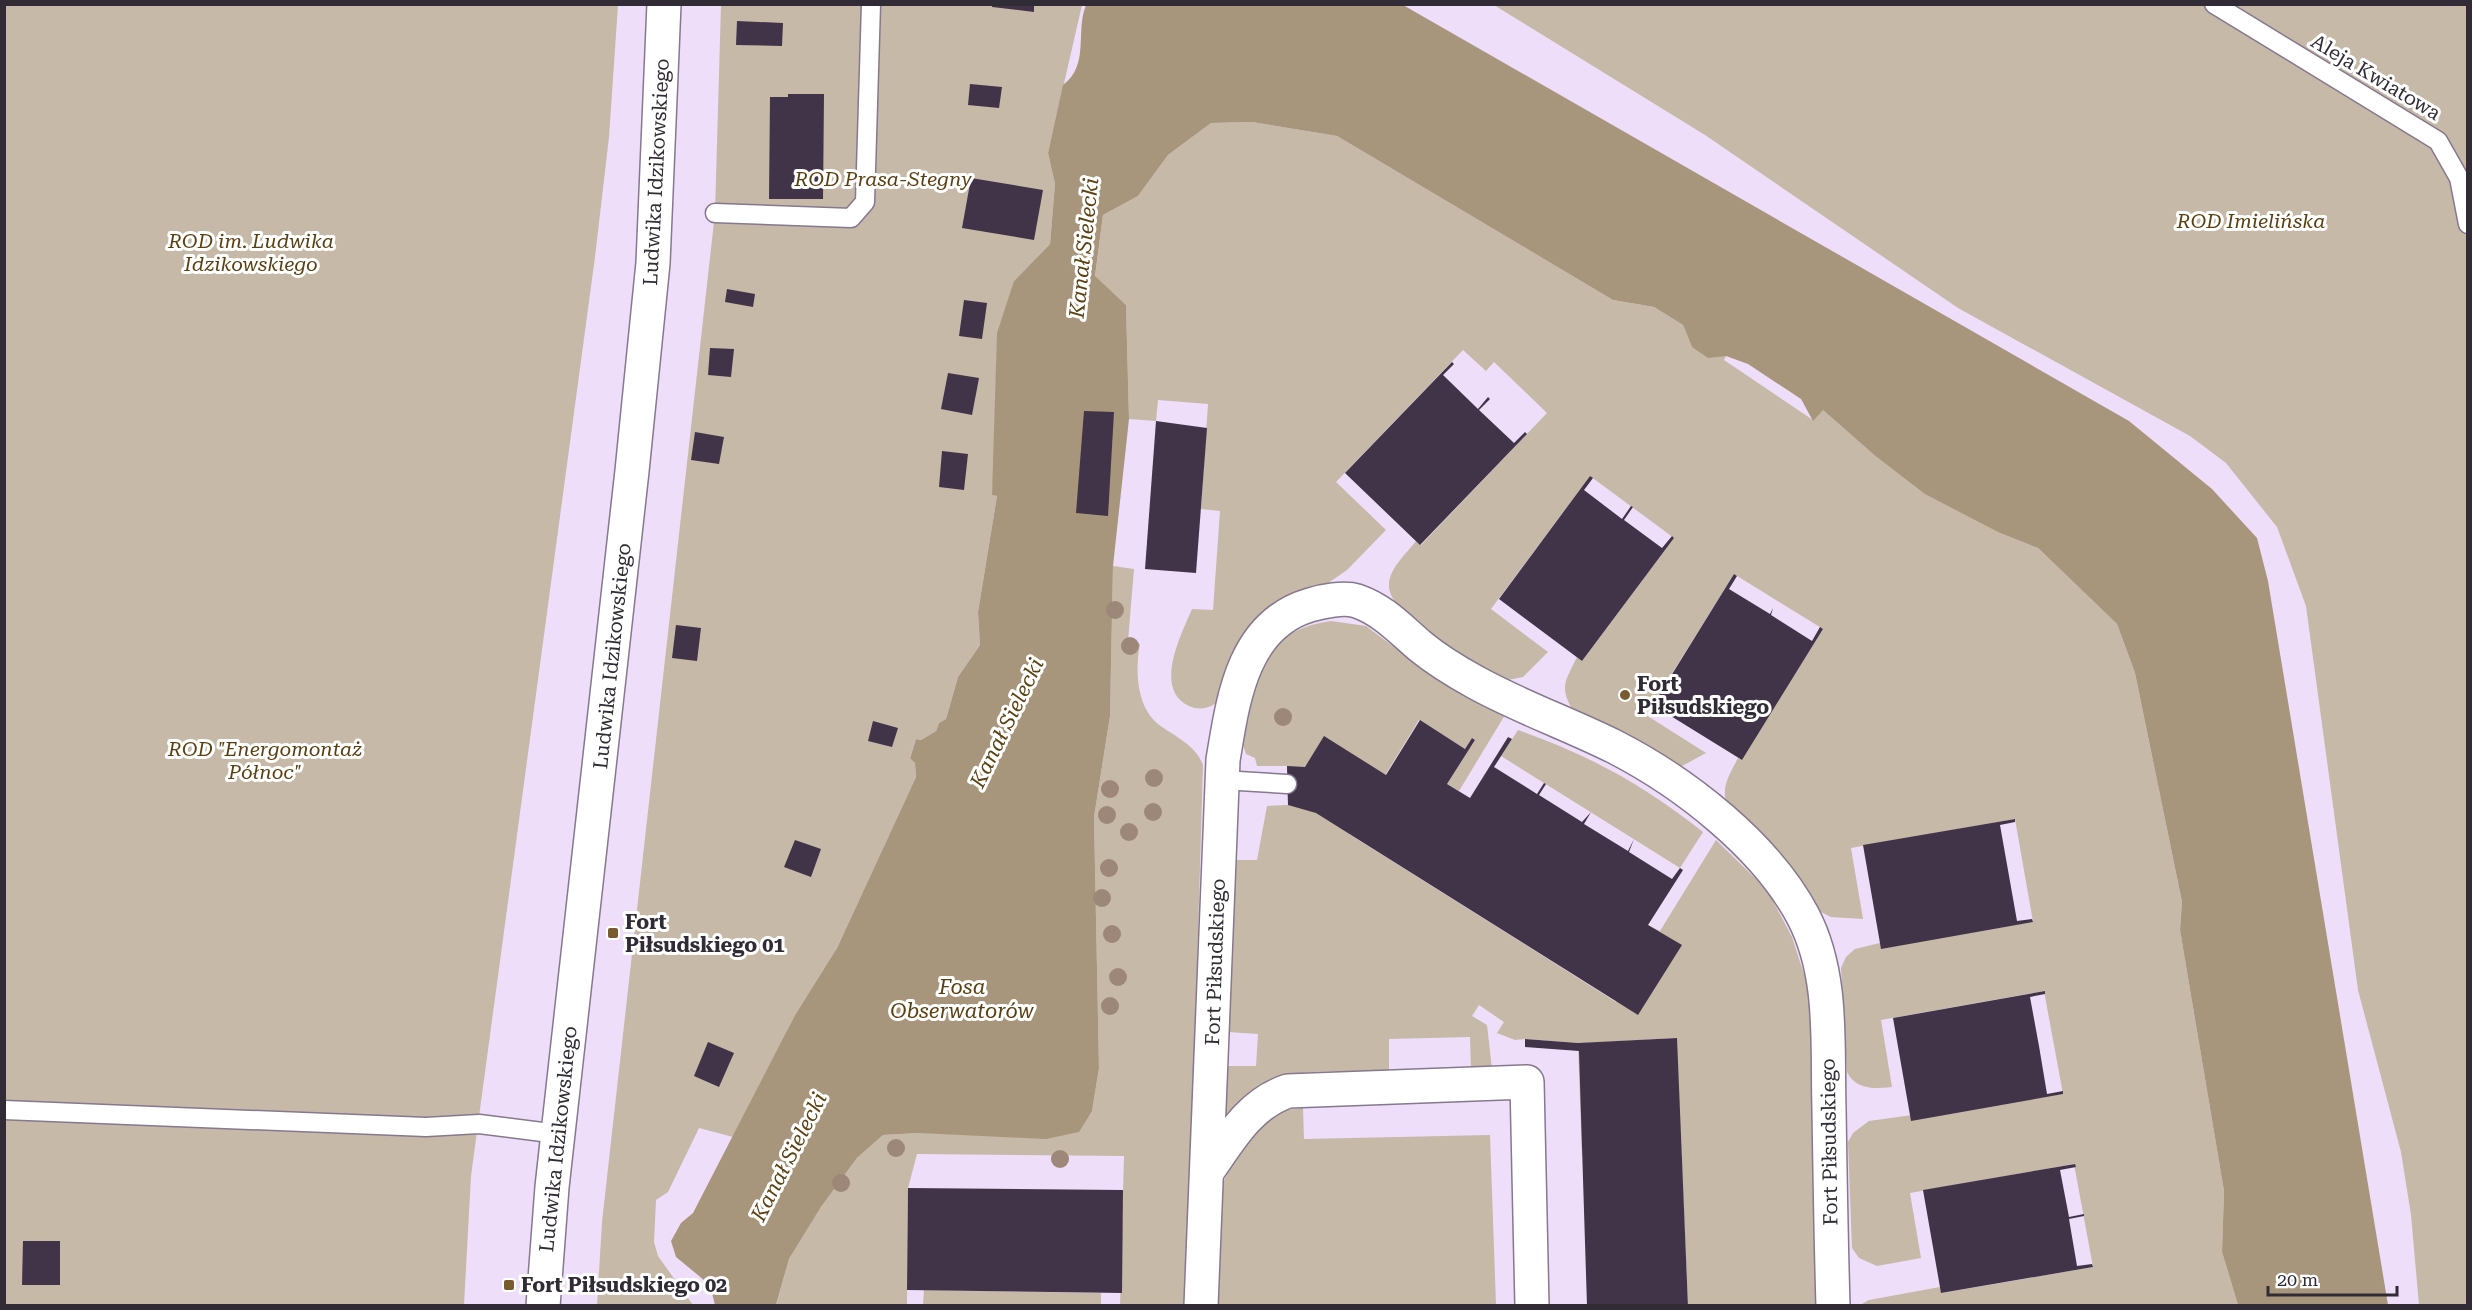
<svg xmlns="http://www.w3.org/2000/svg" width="2472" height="1310" font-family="'Roboto Serif',serif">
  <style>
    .green { fill: #c6b9a7 }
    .water { fill: #a8967c }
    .building { fill: #413449 }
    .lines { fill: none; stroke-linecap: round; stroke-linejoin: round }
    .lane-casing { stroke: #86788f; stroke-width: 21 }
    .street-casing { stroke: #86788f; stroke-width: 36 }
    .secondary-casing { stroke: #86788f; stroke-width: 36 }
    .lane { stroke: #fff; stroke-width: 18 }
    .street { stroke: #fff; stroke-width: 33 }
    .secondary { stroke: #fff; stroke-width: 33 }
    .tree { fill: #9d8779 }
    .poi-dot { fill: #785c2f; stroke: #fff; stroke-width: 2 }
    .labels { text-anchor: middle; stroke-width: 6; stroke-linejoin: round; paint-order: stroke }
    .street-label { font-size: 20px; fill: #312b35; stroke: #fff }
    .park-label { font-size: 20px; font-style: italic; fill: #5a3f10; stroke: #fff }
    .poi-label { font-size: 20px; font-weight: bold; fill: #312b35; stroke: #fff; text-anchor: start }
    .water-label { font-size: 21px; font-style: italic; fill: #5b4010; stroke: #fff }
  </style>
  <rect width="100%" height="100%" fill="#eedef9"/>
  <!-- green -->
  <g class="green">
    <path d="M5,5H618L609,137L595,257L471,1176L464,1305L5,1306Z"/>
    <path d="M721,5H1082L1048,153L1055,184L1050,244L1014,281L992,495L997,496L978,612L980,645L958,677L946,719L939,723L936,731L921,740L916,739L910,757L915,763L916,777L837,948L795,1015L733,1137L699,1128L668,1192L656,1200L654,1242L658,1256L693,1305L597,1306L602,1222L715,213Z"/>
    <path d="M1494,5H2467V1305H2419L2411,1215L2401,1152L2358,990L2306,606L2277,527L2226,463L2190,436L1958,308L1705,135Z"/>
    <path d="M1252,122L1337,136L1613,300L1654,307L1683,325L1692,347L1726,356L1724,360L1813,420L1822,409L1873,454L2000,533L2038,548L2117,624L2135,673L2182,902L2180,930L2224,1191L2222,1252L2238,1305H1860L1869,1300L1940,1287L1942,1293L2093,1267L2074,1164L1910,1193L1921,1258L1877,1266L1859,1258L1852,1248L1848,1142L1853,1133L1869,1121L2063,1094L2044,991L1881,1020L1892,1087C1874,1089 1856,1090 1847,1072L1841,968L1846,957L1855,949L1880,943L2033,922L2015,819L1851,848L1863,919L1831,917L1819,911L1729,809C1719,789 1729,776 1738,758L1742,760L1823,629L1734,574L1646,715L1706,753L1682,766L1572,709C1559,686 1566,680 1577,657L1582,661L1674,538L1590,476L1491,609L1548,652L1523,677L1503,681C1477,665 1386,616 1389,584C1390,568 1406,554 1416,541L1421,545L1547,413L1494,362L1486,371L1463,350L1336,482L1386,530L1347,570L1318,590L1219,701C1210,708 1200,711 1189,706C1153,689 1181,635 1192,609L1213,610L1220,511L1201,509L1208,404L1158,400L1156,421L1129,419L1126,305L1095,277L1103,215L1138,196L1168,155L1211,123Z"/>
    <path d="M1113,566L1134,569L1128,641L1140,644C1135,669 1136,706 1158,724C1174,736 1196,745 1203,765L1187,1305H1120L1124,1156L917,1154L908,1188L907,1305L776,1306L789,1259L821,1207L857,1158L883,1135L919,1133L1092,1111L1099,1068L1094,817L1110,716Z"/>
    <path d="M1331,621L1366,626L1418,665L1505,715L1459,791L1447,784L1475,740L1472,738L1465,749L1419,720L1349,834L1616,1002L1643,958L1632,951L1648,925L1660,931L1716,840L1757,880L1772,899L1792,937L1810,993L1818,1305H1688L1676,1038L1585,1043L1582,1158L1578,1043L1525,1039L1515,1040L1497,1033L1504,1022L1479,1005L1472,1016L1487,1025L1492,1069L1471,1070L1470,1037L1389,1039V1072C1355,1073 1295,1066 1264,1083C1247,1092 1237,1109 1225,1124L1227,1066H1256L1258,1034L1228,1032L1234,860H1257L1267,806L1288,805L1287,766H1257L1255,758L1246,754L1243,745C1257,684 1257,631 1331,621Z"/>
    <path d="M1518,730C1591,756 1642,784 1703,832L1680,868L1501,756Z"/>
    <path d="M1303,1108L1304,1139L1490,1135L1496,1305L1218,1306L1223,1183C1232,1163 1255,1124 1276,1113C1284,1109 1294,1109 1303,1108Z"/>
    <path d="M924,1290L1101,1293V1305H923Z"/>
  </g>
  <!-- water -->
  <path class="water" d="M1086,5H1403L2129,421L2212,489L2257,538L2268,581L2388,1305H2238L2222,1252L2224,1191L2180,930L2182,902L2135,673L2117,624L2038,548L2000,533L1925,494L1873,454L1823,410L1813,421L1801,399L1748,364L1726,356L1708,358L1692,347L1683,325L1654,307L1613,300L1337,136L1252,122L1211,123L1168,155L1138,196L1103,215L1095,276L1126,305L1129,419L1113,566L1110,716L1094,817L1099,1068L1092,1111L1079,1132L1046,1139L919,1133L883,1135L857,1158L821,1207L789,1259L776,1305H715L710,1285L676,1257L671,1241L681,1223L693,1213L795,1015L837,948L916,777L915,763L910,758L916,739L921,740L936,731L939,723L946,719L958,677L980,645L978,612L997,496L992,495L997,333L1014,281L1050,244L1055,184L1048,153L1063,85C1090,65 1075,32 1086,5Z"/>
  <!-- building -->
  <g class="building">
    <path d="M992,4H1034V12L992,7Z"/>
    <path d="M737,21L783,23L782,46L736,45Z"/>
    <path d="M970,84L1002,87L999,108L968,105Z"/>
    <path d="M788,94H824L823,199H769L770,97H788Z"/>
    <path d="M971,178L1043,190L1034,240L962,228Z"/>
    <path d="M727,289L755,294L753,307L725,302Z"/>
    <path d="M964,300L987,303L982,339L959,336Z"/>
    <path d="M710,348L734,349L731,377L708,375Z"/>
    <path d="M1452,362L1454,364L1443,375L1478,409L1488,397L1490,399L1479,410L1514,443L1525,432L1527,434L1420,545L1345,473Z"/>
    <path d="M948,373L979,378L972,415L941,409Z"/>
    <path d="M1084,411L1114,412L1108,516L1076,513Z"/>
    <path d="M1156,421L1207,428L1196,573L1145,569Z"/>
    <path d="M695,432L724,437L719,464L691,460Z"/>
    <path d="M942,451L968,454L964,490L939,487Z"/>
    <path d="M1590,476L1593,478L1584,490L1622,519L1631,506L1633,507L1624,520L1662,548L1672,536L1674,538L1582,661L1499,599Z"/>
    <path d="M1734,574L1737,576L1729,589L1770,614L1773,608L1771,615L1812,641L1820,627L1823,629L1742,760L1653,705Z"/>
    <path d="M676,625L701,628L697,661L672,658Z"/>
    <path d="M1420,720L1465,749L1472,738L1475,740L1447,784L1470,798L1508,737L1512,739L1494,767L1537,794L1544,783L1546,784L1539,795L1582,822L1591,812L1584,824L1628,851L1634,839L1629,852L1672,879L1680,868L1683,870L1648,925L1682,945L1638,1015L1316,813L1288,805L1287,766L1305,767L1324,736L1386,775Z"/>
    <path d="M873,721L898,728L892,747L868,741Z"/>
    <path d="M2015,819V822L2000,825L2017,921L2032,919L2033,922L1881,949L1863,845Z"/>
    <path d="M795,840L821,849L811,877L784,867Z"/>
    <path d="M2045,991V994L2030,997L2039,1046L2047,1094L2063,1091V1094L1911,1121L1893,1018Z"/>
    <path d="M1677,1038L1688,1306H1587L1579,1051L1525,1047V1039L1578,1043Z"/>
    <path d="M708,1042L734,1053L719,1087L694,1076Z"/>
    <path d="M2075,1164L2076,1167L2060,1170L2069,1217L2084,1214V1216L2069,1219L2077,1266L2092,1264L2093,1267L1941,1293L1923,1190Z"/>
    <path d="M908,1188L1123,1190L1122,1293L907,1290Z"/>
    <path d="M23,1241H60V1285H22Z"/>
  </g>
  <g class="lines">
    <!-- lane casing -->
    <g class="lane-casing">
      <g id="lane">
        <path d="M2214,4L2438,141L2459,178L2468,224"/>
        <path d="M715,213L851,218L865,202L871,4"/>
        <path d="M1222,780L1287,784"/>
        <path d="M4,1110L426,1127L479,1124L558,1134"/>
      </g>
    </g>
    <!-- street casing -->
    <g class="street-casing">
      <g id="street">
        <path d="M1207,1172C1230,1139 1249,1104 1288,1091L1527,1082L1532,1306"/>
        <path d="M1201,1306L1223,760C1233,700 1242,625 1310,605C1323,601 1344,597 1357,601C1383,610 1400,629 1420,646C1437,660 1455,671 1475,682C1520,707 1569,724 1615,747C1685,783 1766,846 1803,916C1834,975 1827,1045 1829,1109C1830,1174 1831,1240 1833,1306"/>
      </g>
    </g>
    <!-- secondary casing -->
    <g class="secondary-casing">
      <path id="secondary" d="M543,1306L552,1187L632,471L653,263L664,4"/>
    </g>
    <!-- lane -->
    <use href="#lane" class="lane"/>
    <!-- street -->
    <use href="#street" class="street"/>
    <!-- secondary -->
    <use href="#secondary" class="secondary"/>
  </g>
  <!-- trees -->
  <g class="tree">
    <circle cx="1115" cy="610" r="9"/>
    <circle cx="1130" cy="646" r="9"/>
    <circle cx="1283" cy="717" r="9"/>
    <circle cx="1154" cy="778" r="9"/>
    <circle cx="1110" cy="789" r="9"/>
    <circle cx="1153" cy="812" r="9"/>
    <circle cx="1107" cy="815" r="9"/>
    <circle cx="1129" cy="832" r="9"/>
    <circle cx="1109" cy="868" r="9"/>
    <circle cx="1102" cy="898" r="9"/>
    <circle cx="1112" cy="934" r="9"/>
    <circle cx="1118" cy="977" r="9"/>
    <circle cx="1110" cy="1006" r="9"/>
    <circle cx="896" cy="1148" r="9"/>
    <circle cx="1060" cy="1159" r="9"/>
    <circle cx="841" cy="1183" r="9"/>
  </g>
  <!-- markers -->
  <g class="poi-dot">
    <circle cx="1625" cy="695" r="6"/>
    <rect x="607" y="927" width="12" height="12" rx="3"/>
    <rect x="503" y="1279" width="12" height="12" rx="3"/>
  </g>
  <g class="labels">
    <!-- street labels -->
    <g class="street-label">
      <text transform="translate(2376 77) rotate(31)" y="7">Aleja Kwiatowa</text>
      <text transform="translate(656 172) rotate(-87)" y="7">Ludwika Idzikowskiego</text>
      <text transform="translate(612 656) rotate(-84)" y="7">Ludwika Idzikowskiego</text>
      <text transform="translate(1215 962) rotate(-88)" y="7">Fort Piłsudskiego</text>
      <text transform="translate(558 1139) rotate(-84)" y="7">Ludwika Idzikowskiego</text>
      <text transform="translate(1829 1142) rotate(-91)" y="7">Fort Piłsudskiego</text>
    </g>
    <!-- park labels -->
    <g class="park-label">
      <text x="883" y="186">ROD Prasa-Stegny</text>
      <text x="2251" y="228">ROD Imielińska</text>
      <text x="251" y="248">ROD im. Ludwika<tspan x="251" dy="23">Idzikowskiego</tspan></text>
      <text x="265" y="756">ROD "Energomontaż<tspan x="265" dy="23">Północ"</tspan></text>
    </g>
    <!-- poi labels -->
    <g class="poi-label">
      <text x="1637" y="691">Fort<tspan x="1637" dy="23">Piłsudskiego</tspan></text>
      <text x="625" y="929">Fort<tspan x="625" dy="23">Piłsudskiego 01</tspan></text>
      <text x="521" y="1292">Fort Piłsudskiego 02</text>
    </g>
    <!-- water labels -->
    <g class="water-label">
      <text transform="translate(1084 248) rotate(-84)" y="7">Kanał Sielecki</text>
      <text transform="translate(1007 723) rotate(-64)" y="7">Kanał Sielecki</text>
      <text x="962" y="994">Fosa<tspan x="962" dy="24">Obserwatorów</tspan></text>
      <text transform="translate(789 1157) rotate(-63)" y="7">Kanał Sielecki</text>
    </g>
  </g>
  <!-- border -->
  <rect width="2472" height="1310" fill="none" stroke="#312b35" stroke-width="12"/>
  <!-- scale -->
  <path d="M2268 1286v9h129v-9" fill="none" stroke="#312b35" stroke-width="3"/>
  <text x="2277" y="1286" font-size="18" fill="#312b35" stroke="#ffffff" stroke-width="4.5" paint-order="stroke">20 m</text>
</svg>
